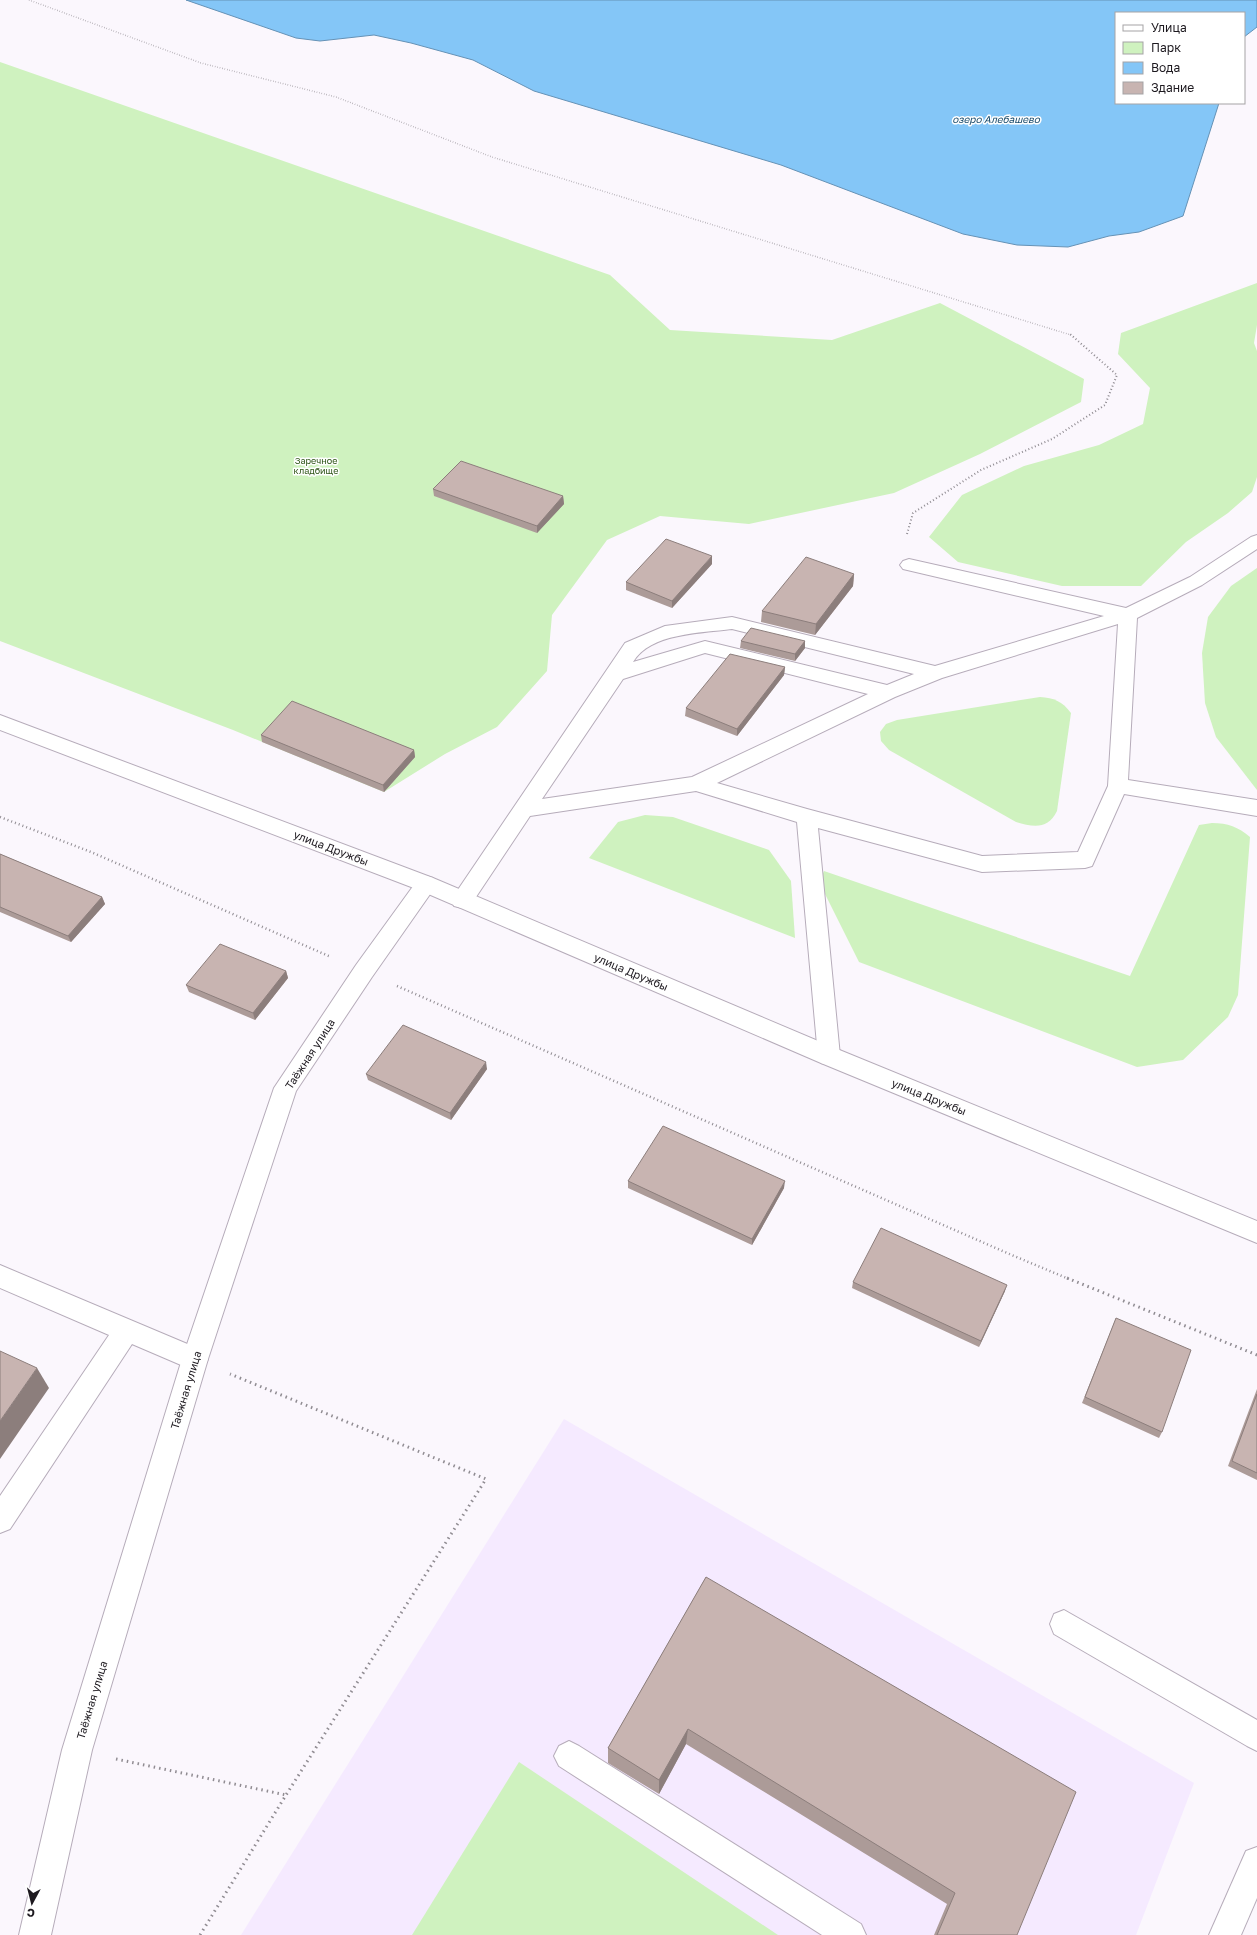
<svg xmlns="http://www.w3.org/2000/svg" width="1257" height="1935" font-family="'Golos Text',sans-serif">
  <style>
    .education { fill: #f5eaff }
    .green { fill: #cff2bf }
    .water { fill: #84c6f7; stroke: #6592b6 }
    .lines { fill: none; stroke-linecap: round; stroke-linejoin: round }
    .lane-casing { stroke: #b6acba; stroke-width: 2 }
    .street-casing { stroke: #b6acba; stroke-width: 2 }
    .primary-casing { stroke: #b6acba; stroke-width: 2 }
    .path-far3 { stroke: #908c92; stroke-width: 1.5; stroke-dasharray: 0.5 2; stroke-linecap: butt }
    .path-far2 { stroke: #908c92; stroke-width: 2; stroke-dasharray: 1 2.5; stroke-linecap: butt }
    .path-far1 { stroke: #908c92; stroke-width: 2.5; stroke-dasharray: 1 3; stroke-linecap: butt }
    .path { stroke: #908c92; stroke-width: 3; stroke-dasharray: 1.5 4; stroke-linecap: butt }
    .lane { fill: #fff; fill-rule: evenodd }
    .street { fill: #fff; fill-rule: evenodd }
    .primary { fill: #fff; fill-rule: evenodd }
    .wall { fill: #ac9b98 }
    .shaded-wall { fill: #8c7e7c }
    .building { fill: #c8b4b1; stroke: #8c7e7c }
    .labels { text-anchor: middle; stroke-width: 3; stroke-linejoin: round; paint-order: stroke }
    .far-park-label { font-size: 9px; fill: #2c5315; stroke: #fff }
    .far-water-label { font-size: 10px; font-style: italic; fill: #194b6b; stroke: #fff }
    .street-label { font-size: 11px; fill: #1d191f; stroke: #fff }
  </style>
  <rect width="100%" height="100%" fill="#fbf7fd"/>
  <!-- education -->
  <path class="education" d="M564,1419L1194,1783L1136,1935H241Z"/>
  <!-- green -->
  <g class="green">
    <path d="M0,62L610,275L670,330L832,340L940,303L1084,379L1081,402L980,454L894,493L749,524L660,516L607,540L552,615L547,671L497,727L445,754L384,792L233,730L0,641Z"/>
    <path d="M1257,283V325L1254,343L1257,351V477L1252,492L1228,513L1186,542L1141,586H1062L958,562L929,537L962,495L1024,466L1099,445L1143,424L1150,388L1118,354L1121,333Z"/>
    <path d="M1257,568V790L1216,737L1205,703L1202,653L1208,617L1231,586Z"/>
    <path d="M1040,697C1054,698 1062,701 1071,713L1057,811C1048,830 1033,827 1016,822L889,750L881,741L880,732L886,724L897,720Z"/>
    <path d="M645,815L673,817L769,850L791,881L795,938L589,858L618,822Z"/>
    <path d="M1212,823C1228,823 1238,827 1250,837L1238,995L1228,1017L1183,1060L1137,1067L859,962L819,882L824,871L1130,976L1199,825Z"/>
    <path d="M519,1762L778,1935H412Z"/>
  </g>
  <!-- water -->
  <path class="water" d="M186,0H1257V27L1244,37V13H1116V103H1219L1183,216L1139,232L1109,236L1068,247L1017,245L963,234L781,165L534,91L473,60L411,43L374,35L320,41L296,38Z"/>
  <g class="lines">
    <!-- lane casing -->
    <g class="lane-casing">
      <g id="lane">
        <path d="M1257,535V549L1202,585L1137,618L1128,780L1257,800V816L1124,794L1092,866L1085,868L982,872L818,828L840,1056L837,1063L829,1065L821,1063L818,1056L797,822L696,791L530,816L470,906L462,908L454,906L451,900L625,643L665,626L732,617L935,666L1104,616L903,569L900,565L903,561L909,559L1126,608L1190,577L1251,537ZM1118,624L1108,786L1078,852L982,856L807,809L717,783L895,697L942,678ZM732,629L914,674L887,685L705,641L633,662C650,633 701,633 732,629ZM705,653L868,694L692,777L542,799L623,679Z"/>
        <path d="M0,1265L204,1351L208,1359L204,1367L195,1371L132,1344L10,1529L0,1533V1496L109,1335L0,1288Z"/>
        <path d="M1064,1610L1257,1720V1751L1247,1746L1054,1634L1050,1624L1054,1614Z"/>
        <path d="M569,1741L579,1746L861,1924L866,1935H822L559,1766L554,1756L559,1746Z"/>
        <path d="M1257,1847V1898L1241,1935H1209L1246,1851Z"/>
      </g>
    </g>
    <!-- street casing -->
    <g class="street-casing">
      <path id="street" d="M426,876L433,878L437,884L433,890L372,977L296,1091L208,1359L92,1750L51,1935H19L62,1750L182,1359L274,1088L356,965L419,878Z"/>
    </g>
    <!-- primary casing -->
    <g class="primary-casing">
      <path id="primary" d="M0,715L433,878L837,1049L1257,1221V1243L821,1063L419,890L0,730Z"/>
    </g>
    <!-- path-far3 -->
    <path class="path-far3" d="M29,0L201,63L336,97L492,157L1071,335"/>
    <!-- path-far2 -->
    <path class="path-far2" d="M907,534L913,513L981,470L1052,439L1105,405L1117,375L1070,334"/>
    <!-- path-far1 -->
    <g class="path-far1">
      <path d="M0,817L91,852L331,957"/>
      <path d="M397,986L1014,1256L1069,1279"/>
    </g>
    <!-- path -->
    <g class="path">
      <path d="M1067,1278L1257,1355"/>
      <path d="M116,1759L286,1795"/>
      <path d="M200,1935L286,1795L486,1479L230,1374"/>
    </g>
    <!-- lane -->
    <use href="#lane" class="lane"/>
    <!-- street -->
    <use href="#street" class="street"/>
    <!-- primary -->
    <use href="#primary" class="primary"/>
  </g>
  <!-- wall -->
  <g class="wall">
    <path d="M433,489L563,496L564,504L537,533L434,496Z"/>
    <path d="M712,564L672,608L626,590V582Z"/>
    <path d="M854,574L853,586L815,635L761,622L762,611Z"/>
    <path d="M741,641H805V648L795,661L740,648Z"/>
    <path d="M785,667L784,675L737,736L685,716L686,708Z"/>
    <path d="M261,735L414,750L415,757L384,792L262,742Z"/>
    <path d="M0,854L102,897L105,904L71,942L0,912Z"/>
    <path d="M286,971L288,978L255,1020L189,992L186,985Z"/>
    <path d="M487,1069L451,1120L368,1080L366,1074Z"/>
    <path d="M628,1181L784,1188L752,1245L628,1188Z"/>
    <path d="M853,1282L1005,1291L979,1347L852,1288Z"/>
    <path d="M1116,1318L1162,1432L1159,1438L1082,1403Z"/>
    <path d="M1257,1389V1480L1228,1466Z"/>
    <path d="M706,1577L1017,1935H934L947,1904L686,1744L659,1794L608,1763V1748Z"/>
  </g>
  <!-- shaded-wall -->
  <g class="shaded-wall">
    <path d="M563,496L564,504L537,533V526Z"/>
    <path d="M712,556V564L672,608V601Z"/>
    <path d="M854,574L853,586L815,635L816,624Z"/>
    <path d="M805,641V648L795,661V654Z"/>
    <path d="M785,667L784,675L737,736V729Z"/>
    <path d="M414,750L415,757L384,792L383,785Z"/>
    <path d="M102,897L105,904L71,942L68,936Z"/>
    <path d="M286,971L288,978L255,1020L253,1013Z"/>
    <path d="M486,1062L487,1069L451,1120L450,1113Z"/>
    <path d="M785,1181L784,1188L752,1245V1239Z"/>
    <path d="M1007,1285L1005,1291L979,1347L981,1341Z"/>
    <path d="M37,1368L49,1388L0,1459V1421Z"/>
    <path d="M688,1729L686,1744L659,1794V1780Z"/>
  </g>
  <!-- building -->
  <g class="building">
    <path d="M461,461L563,496L537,526L433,489Z"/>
    <path d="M666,539L712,556L672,601L626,582Z"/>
    <path d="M806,557L854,574L816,624L762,611Z"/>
    <path d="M751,628L805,641L795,654L741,641Z"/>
    <path d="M730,654L785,667L737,729L686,708Z"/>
    <path d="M292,701L414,750L383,785L261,735Z"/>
    <path d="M0,854L102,897L68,936L0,907Z"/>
    <path d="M220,944L286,971L253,1013L186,985Z"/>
    <path d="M403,1025L486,1062L450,1113L366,1074Z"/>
    <path d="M663,1126L785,1181L752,1239L628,1181Z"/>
    <path d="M881,1228L1007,1285L981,1341L853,1282Z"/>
    <path d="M1116,1318L1191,1350L1162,1432L1085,1397Z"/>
    <path d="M0,1351L37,1368L0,1421Z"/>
    <path d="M1257,1394V1473L1232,1461Z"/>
    <path d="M706,1577L1076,1792L1017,1935H937L955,1893L688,1729L659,1780L608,1748Z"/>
  </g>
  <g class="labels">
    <!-- far-park labels -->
    <g class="far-park-label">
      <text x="316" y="464">Заречное<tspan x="316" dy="10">кладбище</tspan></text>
    </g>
    <!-- far-water labels -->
    <g class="far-water-label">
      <text x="996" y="123">озеро Алебашево</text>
    </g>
    <!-- street labels -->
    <g class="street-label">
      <text transform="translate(331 848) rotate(21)" y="4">улица Дружбы</text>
      <text transform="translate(631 972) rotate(23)" y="4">улица Дружбы</text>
      <text transform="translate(310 1054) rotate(-57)" y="4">Таёжная улица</text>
      <text transform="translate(929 1097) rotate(22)" y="4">улица Дружбы</text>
      <text transform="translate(186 1390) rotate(-73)" y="4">Таёжная улица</text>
      <text transform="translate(92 1700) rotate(-73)" y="4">Таёжная улица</text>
    </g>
  </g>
  <!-- legend -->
  <rect x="1115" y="12" width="130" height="92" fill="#ffffff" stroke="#a5a3a5"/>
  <rect x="1123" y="25" width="20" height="6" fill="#ffffff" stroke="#a5a3a5"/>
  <text x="1151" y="32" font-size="12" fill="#1d191f">Улица</text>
  <rect x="1123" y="42" width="20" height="12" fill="#cff2bf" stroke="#a5a3a5"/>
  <text x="1151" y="52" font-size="12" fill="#1d191f">Парк</text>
  <rect x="1123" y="62" width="20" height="12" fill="#84c6f7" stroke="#a5a3a5"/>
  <text x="1151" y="72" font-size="12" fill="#1d191f">Вода</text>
  <rect x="1123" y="82" width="20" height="12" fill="#c8b4b1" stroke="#a5a3a5"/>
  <text x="1151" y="92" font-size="12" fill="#1d191f">Здание</text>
  <!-- north arrow -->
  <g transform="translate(32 1903) rotate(187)" stroke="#ffffff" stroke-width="3" paint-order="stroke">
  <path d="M0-3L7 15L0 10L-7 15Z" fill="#1d191f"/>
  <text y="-6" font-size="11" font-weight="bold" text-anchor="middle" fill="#1d191f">С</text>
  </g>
</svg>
